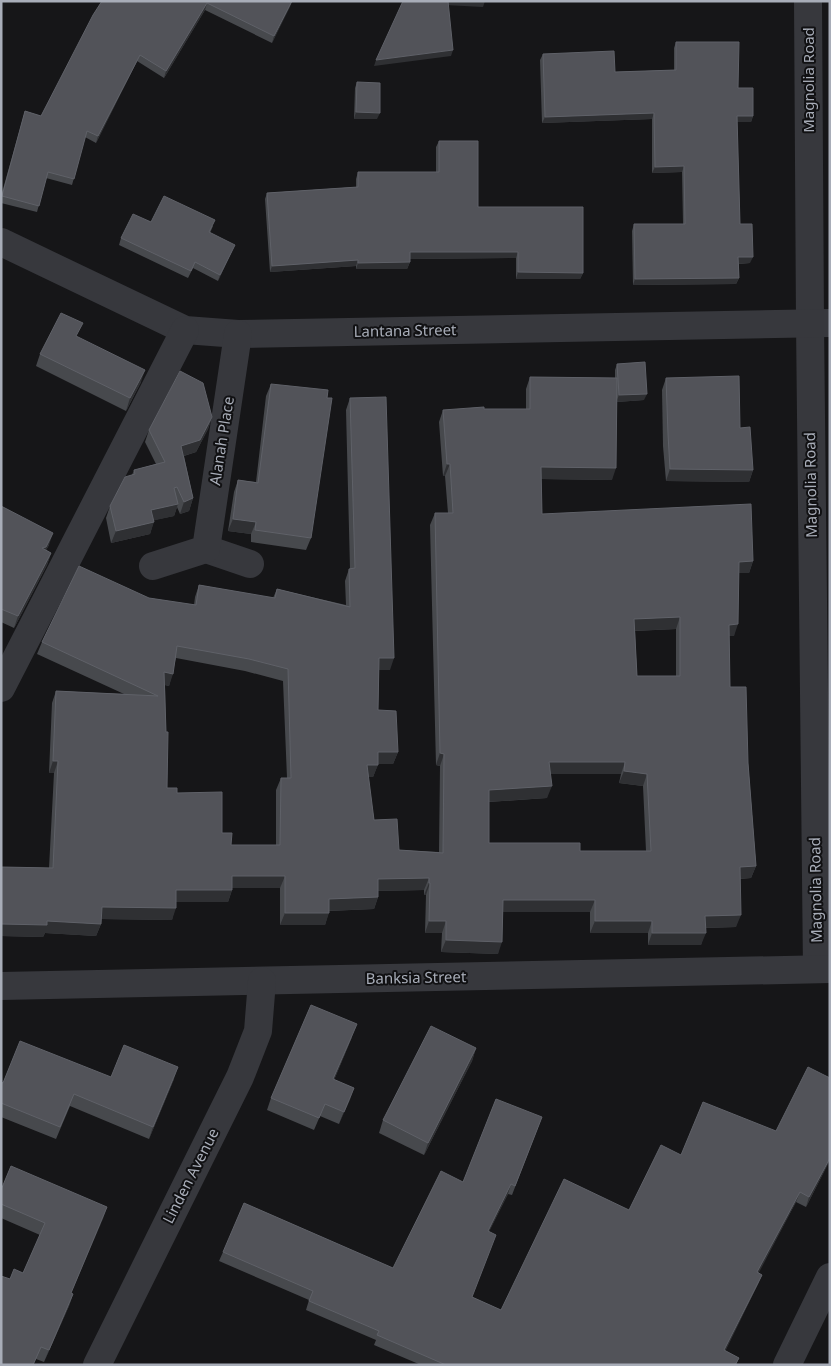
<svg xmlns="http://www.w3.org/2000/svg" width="831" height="1366" font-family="'Noto Sans',sans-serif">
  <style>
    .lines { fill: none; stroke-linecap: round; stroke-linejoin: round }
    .minor { stroke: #37383d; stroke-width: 28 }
    .wall { fill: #47494d; fill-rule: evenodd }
    .shaded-wall { fill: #2f3033 }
    .building { fill: #525359; stroke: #5f6168; fill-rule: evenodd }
    .labels { text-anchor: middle; stroke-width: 4; stroke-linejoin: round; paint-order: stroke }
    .street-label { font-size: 15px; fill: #a8adb8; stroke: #111113 }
  </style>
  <rect width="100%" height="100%" fill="#161618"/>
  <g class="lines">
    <!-- minor -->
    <g class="minor">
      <path d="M808,1L810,323L817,969"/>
      <path d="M1,242L185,330L238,334L830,323"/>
      <path d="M206,549L250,564"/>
      <path d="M153,566L206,549L238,334"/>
      <path d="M1,688L185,330"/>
      <path d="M1,986L830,969"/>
      <path d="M97,1365L240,1077L258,1031L262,981"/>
      <path d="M787,1365L830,1277"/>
    </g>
  </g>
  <!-- wall -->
  <g class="wall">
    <path d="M102,1H292L272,43L205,10L164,78L137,61L96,143L85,137L72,185L46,178L37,212L1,203V196L25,111L41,116Z"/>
    <path d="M676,42L738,88L753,116L751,122H737L740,224L750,263L739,264V278L736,284L633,285L632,231L634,224H683L682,172L652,173V119L542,123L540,60L543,54L615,72L674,70V48Z"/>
    <path d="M357,82L377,119H354L355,88Z"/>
    <path d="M439,141L478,207L583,273L580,279H516V258L410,259V262L407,269H356V266L270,272L265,199L267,193L356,187V179L358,172H436V147Z"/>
    <path d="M151,222L213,226L210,233L232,251L218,281L193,268L188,278L119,245L121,238Z"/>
    <path d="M77,337L141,382L126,411L36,366L40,354Z"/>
    <path d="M617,364L644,400L617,402L612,480L541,479L542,514L753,561L749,573H739L734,636H729L730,687L748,763L756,866L751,878L740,879L736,927L706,928L701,945H648V933H590V912H503L498,954L441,952L442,933H425L426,895H424V890L378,891V897L374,909L329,911L325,925H280V888H232V890L228,902H176L172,920L101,919V924L96,936L45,933L43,937L1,936V867L49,868L54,773H49L52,703L56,691L124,694L37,654L42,642L149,598L194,605L195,597L199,585L273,598L277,589L346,605L345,581L349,569H350L346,410L350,398L390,670H379L378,710L398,752L393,764H378L373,777H368L374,820L399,850L439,852L440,766L436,765L430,525L435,513H448L445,476H443L439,422L443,410L526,409V389L530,377L615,378V370ZM676,629V676H637L635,631ZM176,658L245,671L283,681L287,778H281L276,790V845H231L222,833L177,793L167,788L165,685L169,686ZM550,774H621L619,783L643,786L646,851H580L489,843V802L547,798Z"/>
    <path d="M666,378L753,470L749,482L666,481L663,446L662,390Z"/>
    <path d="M271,384L311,538L306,550L251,542V534L228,531L234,492L238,480L256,482L266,396Z"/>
    <path d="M212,417L208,429L196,452L184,456L193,498L189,511L180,514L177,507L174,516L154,520L150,534L111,543L106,518L110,506L132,475L134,470L156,464L145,442L149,430Z"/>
    <path d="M1,506L49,545L46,550L51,553L47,565L14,628L1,622Z"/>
    <path d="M352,1037L334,1080L354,1088L339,1124L320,1116L314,1130L267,1110L271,1098Z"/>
    <path d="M476,1048L472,1061L424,1155L379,1133L383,1120Z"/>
    <path d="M111,1077L174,1079L149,1139L70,1106L56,1139L1,1117V1082L3,1083Z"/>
    <path d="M542,1117L512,1195L508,1194L489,1231L472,1297L501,1310L629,1210L681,1155L830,1160L806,1207L796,1202L758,1273L762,1275L758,1284L725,1351L739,1358L736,1365H421L374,1345L376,1340L306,1310L309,1300L219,1261L223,1252L393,1268L463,1182Z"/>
    <path d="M1,1190L107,1207L71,1293L73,1294L69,1306L44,1362L36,1359L10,1279L23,1273L40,1235L1,1218Z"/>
  </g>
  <!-- shaded-wall -->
  <g class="shaded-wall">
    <path d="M292,1L290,7L272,43L274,36Z"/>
    <path d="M447,1H485L483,7L445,5Z"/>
    <path d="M207,3L205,10L164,78L166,71Z"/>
    <path d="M453,50L451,56L374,66L376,60Z"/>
    <path d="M140,55L96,143L98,136Z"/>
    <path d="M356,112L380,113L377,119H354Z"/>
    <path d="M654,113L652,119L542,123L545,117Z"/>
    <path d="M737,116H753L751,122H734Z"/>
    <path d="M684,166L682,172L652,173L655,167Z"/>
    <path d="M235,245L232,251L218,281L220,275Z"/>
    <path d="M410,252H518L516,258L407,259Z"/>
    <path d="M738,257H753L750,263L736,264Z"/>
    <path d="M358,260L356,266L270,272L272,266Z"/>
    <path d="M410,262L407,269H356L358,263Z"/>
    <path d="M518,272L583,273L580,279H516Z"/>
    <path d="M739,278L736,284L633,285L635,279Z"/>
    <path d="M145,370L141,382L126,411L130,398Z"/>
    <path d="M647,394L644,400L616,402L619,395Z"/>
    <path d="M212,417L208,429L196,452L177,458L181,446Z"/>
    <path d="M447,464H450L445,476H443Z"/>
    <path d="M541,467L616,468L612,480L537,479Z"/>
    <path d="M670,469L753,470L749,482L666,481Z"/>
    <path d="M193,498L189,511L180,514L184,502Z"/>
    <path d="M178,504L174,516L147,522L151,510Z"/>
    <path d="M233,519L256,522L251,534L228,531Z"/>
    <path d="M154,522L150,534L111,543L116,531Z"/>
    <path d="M53,533L49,545L41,560L42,548Z"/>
    <path d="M51,553L47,565L14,628L18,616Z"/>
    <path d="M753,561L749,573H734L739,562Z"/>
    <path d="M680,617L676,629L630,631L634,619Z"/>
    <path d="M738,624L734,636H725L729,625Z"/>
    <path d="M379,658H394L390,670H375Z"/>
    <path d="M164,672L173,674L169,686L160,684Z"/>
    <path d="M378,752H398L393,764H374Z"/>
    <path d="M440,753L444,754L440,766L436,765Z"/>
    <path d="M53,761H58L54,773H49Z"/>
    <path d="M549,762H625L621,774H545Z"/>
    <path d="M367,765H378L373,777H362Z"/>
    <path d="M624,771L647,774L643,786L619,783Z"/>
    <path d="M552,786L547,798L485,802L489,790Z"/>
    <path d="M756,866L751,878L736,879L740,867Z"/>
    <path d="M232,876H285L280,888H228Z"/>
    <path d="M429,878L424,890L373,891L378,879Z"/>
    <path d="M429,883H430L426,895H424Z"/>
    <path d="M176,890H232L228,902H172Z"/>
    <path d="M378,897L374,909L324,911L329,899Z"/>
    <path d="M503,900H595L590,912H499Z"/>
    <path d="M102,907L176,908L172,920L97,919Z"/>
    <path d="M285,913H329L325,925H280Z"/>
    <path d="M741,915L736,927L701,928L705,916Z"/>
    <path d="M47,921L101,924L96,936L45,933L43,937L1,936V924Z"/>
    <path d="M429,921H446L442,933H425Z"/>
    <path d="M595,921H652L648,933H590Z"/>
    <path d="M652,933H706L701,945H648Z"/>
    <path d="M446,940L502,942L498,954L441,952Z"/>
    <path d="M357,1024L352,1037L329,1092L333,1079Z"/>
    <path d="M476,1048L472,1061L424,1155L428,1143Z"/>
    <path d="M178,1067L174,1079L149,1139L153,1127Z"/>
    <path d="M354,1088L350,1100L339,1124Z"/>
    <path d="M830,1158V1160L806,1207L809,1197Z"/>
    <path d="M511,1184L508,1194L485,1240L488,1231Z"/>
    <path d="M800,1192L796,1202L754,1282L757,1272Z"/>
    <path d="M107,1207L103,1219L66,1305L71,1293Z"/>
    <path d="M762,1275L758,1284L721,1360L724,1350Z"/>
    <path d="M73,1294L69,1306L44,1362L49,1350Z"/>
  </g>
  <!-- building -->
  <g class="building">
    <path d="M102,1H292L274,36L207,3L166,71L140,55L98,136L87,131L74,179L48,172L39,206L2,196L25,111L41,116L93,15Z"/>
    <path d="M403,1H448L453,50L376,60Z"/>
    <path d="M676,42H739L738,88H753V116H737L740,224H752L753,257H738L739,278L635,279L634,224H685L684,166L655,167L654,113L545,117L543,54L614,51L615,72L676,70Z"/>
    <path d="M357,82L380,83V113L356,112Z"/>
    <path d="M439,141H478V207H583V273L518,272V252H410V262L358,263V260L272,266L267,193L358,187V172H439Z"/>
    <path d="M164,196L215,220L209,232L235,245L220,275L195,262L191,271L121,238L133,214L151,222Z"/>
    <path d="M61,313L83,323L76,336L145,370L130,398L40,354Z"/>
    <path d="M645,362L647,394L619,395L617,364Z"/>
    <path d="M180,371L203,383L212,417L200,440L181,446L193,498L184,502L177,487L174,488L178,504L151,510L154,522L116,531L110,506L125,477L135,474L134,470L165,462L149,430Z"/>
    <path d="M739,376L740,428L750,427L753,470L670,469L668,434L666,378Z"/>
    <path d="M530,377L617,378L616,468L541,467L542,514L751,504L753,561L739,562L738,624L729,625L730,687H746L748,763L756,866L740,867L741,915L705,916L706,933H652V921H595V900H503L502,942L446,940V921H429L430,883H429V878L378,879V897L329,899V913H285V876H232V890H176V908L102,907L101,924L47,921V925L1,924V867L53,868L58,761H53L56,691L158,696L42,642L79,566L149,598L196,605L199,585L275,598L277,589L350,607L349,569L355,568L350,398L386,397L394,658H379L378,710L396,711L398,752H378V765H367L374,820L397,819L399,850L443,853L444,754L440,753L435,513H453L450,464H447L443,410L484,407V409H530ZM680,617V676H637L634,619ZM177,646L249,659L288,669L291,778H281L280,845H231L232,833H222V792L177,793V788H167L168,732H166L164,672L173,674ZM549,762H625L624,771L647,774L651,851H580V843H489V790L552,786Z"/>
    <path d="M271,384L328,390L327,398H332L311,538L255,530L256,522L233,519L238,480L258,483Z"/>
    <path d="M1,506L53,533L46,547L42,548L51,553L18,616L1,609Z"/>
    <path d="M311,1005L357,1024L333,1079L354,1088L344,1112L325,1104L319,1118L271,1098Z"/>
    <path d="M431,1026L476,1048L428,1143L383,1120Z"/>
    <path d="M20,1041L111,1077L124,1045L178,1067L153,1127L74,1094L60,1127L1,1103V1082L3,1083Z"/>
    <path d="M808,1067L830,1078V1158L809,1197L800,1192L757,1272L762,1275L724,1350L739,1358L735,1365H446L377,1335L379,1331L309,1301L313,1291L223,1252L244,1203L393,1268L441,1171L463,1182L496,1099L542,1117L515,1186L511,1184L488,1231L496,1235L472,1297L501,1310L564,1179L629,1210L661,1145L681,1155L703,1102L776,1131Z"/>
    <path d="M11,1166L107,1207L71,1293L73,1294L49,1350L41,1347L33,1365H1V1276L10,1279L14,1269L23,1273L45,1223L1,1204V1190Z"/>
  </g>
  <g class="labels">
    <!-- street labels -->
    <g class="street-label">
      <text transform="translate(809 80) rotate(-90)" y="5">Magnolia Road</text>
      <text transform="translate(405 331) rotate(-1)" y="5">Lantana Street</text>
      <text transform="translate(222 441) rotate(-81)" y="5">Alanah Place</text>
      <text transform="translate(811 485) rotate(-91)" y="5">Magnolia Road</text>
      <text transform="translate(816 890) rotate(-91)" y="5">Magnolia Road</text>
      <text transform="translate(416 978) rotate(-1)" y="5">Banksia Street</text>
      <text transform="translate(191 1176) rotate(-63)" y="5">Linden Avenue</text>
    </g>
  </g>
  <!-- border -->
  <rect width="831" height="1366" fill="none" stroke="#a8adb8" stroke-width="5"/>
</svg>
